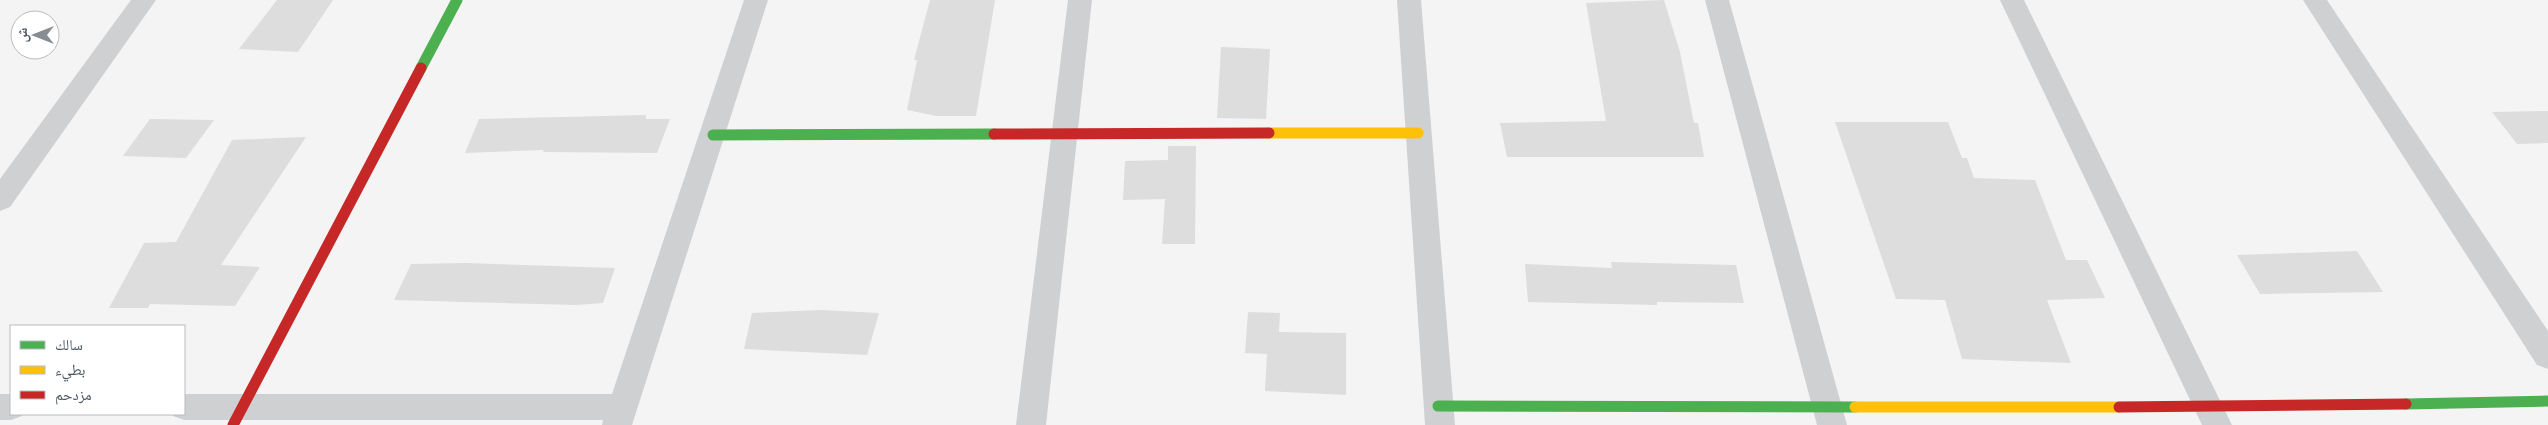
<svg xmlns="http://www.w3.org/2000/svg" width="2548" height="425" font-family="'PT Sans','Noto Naskh Arabic',sans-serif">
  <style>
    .building { fill: #ddddde }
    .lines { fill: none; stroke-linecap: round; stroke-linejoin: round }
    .street { fill: #ced0d2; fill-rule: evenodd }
    .fast { stroke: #4caf50; stroke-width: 11 }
    .slow { stroke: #ffc107; stroke-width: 11 }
    .jam { stroke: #c62828; stroke-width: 11 }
  </style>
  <rect width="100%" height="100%" fill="#f4f4f4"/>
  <!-- building -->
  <g class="building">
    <path d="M277,0H333L298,52L239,49Z"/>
    <path d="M930,0H995L976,116H936L907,110L917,60H914Z"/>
    <path d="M1664,0L1680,52L1694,123H1698L1704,157H1507L1500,123L1606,121L1586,3Z"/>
    <path d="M1221,47L1270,49L1266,119L1217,118Z"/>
    <path d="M2548,111V143L2517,144L2492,112Z"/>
    <path d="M646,115V119H670L657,153L543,152L544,150L465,153L479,119Z"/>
    <path d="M150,119L214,120L186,158L123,156Z"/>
    <path d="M1835,122H1948L1962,158H1967L1974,178L2035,180L2066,260H2087L2105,298L2047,300L2071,363L1962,359L1945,300L1896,299Z"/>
    <path d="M306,137L221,265L260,267L235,306L150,304L148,308H109L144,243L176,242L232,140Z"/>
    <path d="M1168,146H1196L1195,244H1162L1165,199L1123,200L1125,161L1168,160Z"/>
    <path d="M2357,251L2383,292L2260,294L2237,255Z"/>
    <path d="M1611,262L1736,265L1744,303L1657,302V305L1528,302L1525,264L1612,268Z"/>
    <path d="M465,263L615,268L603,303L576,305L394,300L411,264Z"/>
    <path d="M821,310L879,313L867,355L744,349L752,313Z"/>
    <path d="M1248,312L1280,313L1279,332L1346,333V395L1265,391L1267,354L1245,353Z"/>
  </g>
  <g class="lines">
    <!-- street -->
    <g class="street">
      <path d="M131,0H156L10,207L0,211V179Z"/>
      <path d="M744,0H768L632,425H602L603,420H184L173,416L172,414H184V394H612Z"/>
      <path d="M1068,0H1092L1046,425H1016Z"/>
      <path d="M1397,0H1421L1455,425H1425Z"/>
      <path d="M1705,0H1729L1847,425H1817Z"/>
      <path d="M2000,0H2024L2232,425H2202Z"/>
      <path d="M2303,0H2327L2548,331V369L2537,365Z"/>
      <path d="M0,394H11V414H23L22,416L11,420H0Z"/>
    </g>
    <!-- fast -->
    <g class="fast">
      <path d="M421,68L457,0"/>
      <path d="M713,135L994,134"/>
      <path d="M2406,404L2548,401"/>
      <path d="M1438,406L1855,407"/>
    </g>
    <!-- slow -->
    <g class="slow">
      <path d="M1269,133H1418"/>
      <path d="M1855,407H2119"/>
    </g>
    <!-- jam -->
    <g class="jam">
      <path d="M994,134L1269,133"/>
      <path d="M2119,407L2406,404"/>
      <path d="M233,425L421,68"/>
    </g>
  </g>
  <!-- legend -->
  <rect x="10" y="325" width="175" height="90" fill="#ffffff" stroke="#b7bbc0"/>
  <rect x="20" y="341" width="25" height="8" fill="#4caf50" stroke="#b7bbc0"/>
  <text x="55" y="350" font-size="15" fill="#4a5661">سالك</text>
  <rect x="20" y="366" width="25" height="8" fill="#ffc107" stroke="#b7bbc0"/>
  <text x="55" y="375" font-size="15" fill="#4a5661">بطيء</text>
  <rect x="20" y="391" width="25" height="8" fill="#c62828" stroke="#b7bbc0"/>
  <text x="55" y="400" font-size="15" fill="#4a5661">مزدحم</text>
  <!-- north arrow -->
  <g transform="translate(35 35) rotate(270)"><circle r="24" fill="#ffffff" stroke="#b7bbc0"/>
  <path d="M0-4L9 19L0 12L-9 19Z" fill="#868d94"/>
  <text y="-8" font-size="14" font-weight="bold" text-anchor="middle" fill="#4a5661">ش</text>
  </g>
</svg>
